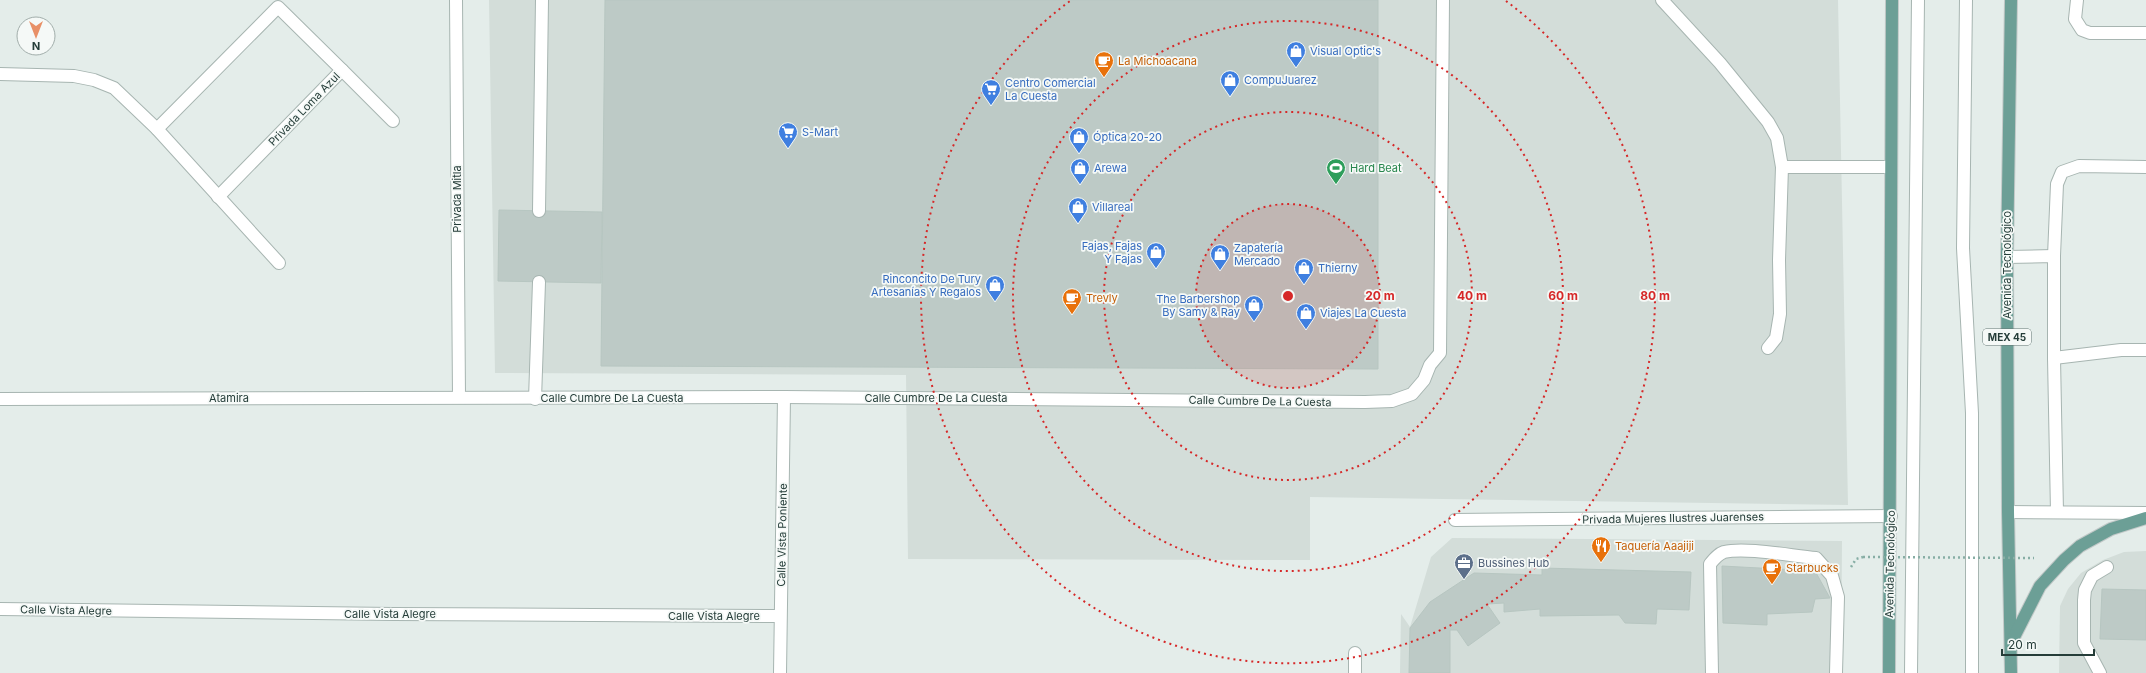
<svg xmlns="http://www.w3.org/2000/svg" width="2146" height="673" font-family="Inter,sans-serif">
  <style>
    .built { fill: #d3ddd9 }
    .building { fill: #bdcac6; stroke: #b7c6c1 }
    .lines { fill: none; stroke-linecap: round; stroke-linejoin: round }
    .lane-casing { stroke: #a7b5b1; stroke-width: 14 }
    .street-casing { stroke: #a7b5b1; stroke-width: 14 }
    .primary-casing { stroke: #c2c9c8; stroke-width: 14 }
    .path { stroke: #87aea5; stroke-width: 2.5; stroke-dasharray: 2 3; stroke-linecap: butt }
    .lane { stroke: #fff; stroke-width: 12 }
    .street { stroke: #fff; stroke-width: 12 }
    .primary { stroke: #6c9f96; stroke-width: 12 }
    .path-bridge { stroke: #87aea5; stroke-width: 2.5; stroke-dasharray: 2 3; stroke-linecap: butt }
    .ring { fill: none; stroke: #d62828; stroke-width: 2; stroke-dasharray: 2 4 }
    .labels { text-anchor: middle; stroke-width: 3.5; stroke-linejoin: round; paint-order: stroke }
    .shield { fill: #f5f9f7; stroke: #637572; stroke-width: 1 }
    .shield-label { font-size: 10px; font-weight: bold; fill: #253d39 }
    .shop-label { font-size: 11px; fill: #366cbe; stroke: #f5f9f7; text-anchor: start }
    .food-label { font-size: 11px; fill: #c56008; stroke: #f5f9f7; text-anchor: start }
    .street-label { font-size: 11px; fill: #253d39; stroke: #f5f9f7 }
    .leisure-label { font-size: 11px; fill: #27864d; stroke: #f5f9f7; text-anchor: start }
    .service-label { font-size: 11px; fill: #4e5e75; stroke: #f5f9f7; text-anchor: start }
    .centre { fill: #d62828; stroke: #f5f9f7; stroke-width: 2 }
    .ring-label { font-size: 12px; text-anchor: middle; font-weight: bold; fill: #d62828; stroke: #f5f9f7; stroke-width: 3.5; stroke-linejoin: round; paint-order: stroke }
  </style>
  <rect width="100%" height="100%" fill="#e4edea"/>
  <!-- built -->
  <g class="built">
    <path d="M489,0H1838L1848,505L1310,497V560L908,559L906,375L495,373Z"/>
    <path d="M1452,538L1842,541L1841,673H1400L1401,614L1410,627L1431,557Z"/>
    <path d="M2146,551V673H2059L2060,606L2068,589L2081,573L2103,560L2124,552Z"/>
  </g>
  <!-- building -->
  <g class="building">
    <path d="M605,0H1378V369L601,366Z"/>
    <path d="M499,210L602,212L601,283L498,281Z"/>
    <path d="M1722,566L1815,571L1830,598L1815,599L1812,612L1767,614V625L1723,623Z"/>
    <path d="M1542,568L1691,572L1689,610L1657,609L1656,624L1625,623L1619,615L1540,616V609L1504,612V603L1487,604L1500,623L1468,646L1457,630H1450V673H1409L1410,628L1430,602L1474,573L1542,575Z"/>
    <path d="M2102,589L2146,590V640L2100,639Z"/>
  </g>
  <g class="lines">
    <!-- lane casing -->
    <g class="lane-casing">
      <g id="lane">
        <path d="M1662,0L1720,63L1768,122L1777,138L1782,167L1779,260L1780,314L1776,338L1768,348"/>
        <path d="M1966,0L1963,248L1972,413V673"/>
        <path d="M2077,0L2075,19L2082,30L2090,33H2146"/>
        <path d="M1782,167H1890"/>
        <path d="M539,211L542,0"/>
        <path d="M2054,256L2057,184L2062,172L2079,166L2146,167"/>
        <path d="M2007,257L2054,256V358L2121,350H2146"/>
        <path d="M2054,358L2057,512"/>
        <path d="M784,397L1365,402L1392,401L1412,394L1424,380L1430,365L1440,353L1443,0"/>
        <path d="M535,399L539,282"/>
        <path d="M1455,520L1891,516"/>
        <path d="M1355,653V673"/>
        <path d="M1712,673L1710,564C1714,559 1718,554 1724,552C1746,547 1792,556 1816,558L1832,576L1838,597L1836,673"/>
        <path d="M1911,673L1918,0"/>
        <path d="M2100,673L2084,643V600L2085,590L2092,576L2107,567"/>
      </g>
    </g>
    <!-- street casing -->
    <g class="street-casing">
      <g id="street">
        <path d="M456,0L459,397"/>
        <path d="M342,70L393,121"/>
        <path d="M0,74L74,76L94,80L114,88L157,129L279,263"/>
        <path d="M157,129L278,7L342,70L218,197"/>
        <path d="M0,399L784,397L780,673"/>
        <path d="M2008,512L2146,513"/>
        <path d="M0,609L393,614L780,616"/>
      </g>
    </g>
    <!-- primary casing -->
    <g class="primary-casing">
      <g id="primary">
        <path d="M2011,0L2007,257L2008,512L2011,673"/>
        <path d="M2012,641L2040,586L2064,560L2080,546L2111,529L2146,518"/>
        <path d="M1889,673L1892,0"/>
      </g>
    </g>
    <!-- path -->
    <path class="path" d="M1851,567L1856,559L1863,557"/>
    <!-- lane -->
    <use href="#lane" class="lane"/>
    <!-- street -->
    <use href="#street" class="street"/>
    <!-- primary -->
    <use href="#primary" class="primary"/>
    <!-- path-bridge -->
    <path class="path-bridge" d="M1863,557L2034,558"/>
  </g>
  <!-- distance rings -->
  <circle cx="1288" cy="296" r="92" fill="#d62828" fill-opacity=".12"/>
  <g class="ring">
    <circle cx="1288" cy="296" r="92"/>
    <circle cx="1288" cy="296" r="184"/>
    <circle cx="1288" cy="296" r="275"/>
    <path d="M1506 1A367 367 0 1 1 1070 1"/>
  </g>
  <!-- icons -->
  <defs>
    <g id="shop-pin" transform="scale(1)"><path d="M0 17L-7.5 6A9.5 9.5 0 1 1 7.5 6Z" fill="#3f7fe0" stroke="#f5f9f7"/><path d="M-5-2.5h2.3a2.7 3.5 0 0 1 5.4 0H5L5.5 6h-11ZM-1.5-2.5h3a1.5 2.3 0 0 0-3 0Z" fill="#fff"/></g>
    <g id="cafe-pin" transform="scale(1)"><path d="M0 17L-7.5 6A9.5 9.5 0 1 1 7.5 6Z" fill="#e8710a" stroke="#f5f9f7"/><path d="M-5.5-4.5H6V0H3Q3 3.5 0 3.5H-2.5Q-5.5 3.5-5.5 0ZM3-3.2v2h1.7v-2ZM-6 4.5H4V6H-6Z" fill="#fff"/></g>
    <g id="supermarket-pin" transform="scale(1)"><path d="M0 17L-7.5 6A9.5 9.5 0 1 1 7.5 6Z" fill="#3f7fe0" stroke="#f5f9f7"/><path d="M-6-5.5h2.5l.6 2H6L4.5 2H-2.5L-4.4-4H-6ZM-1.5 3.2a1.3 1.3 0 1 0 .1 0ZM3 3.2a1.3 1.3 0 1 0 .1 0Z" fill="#fff"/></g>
    <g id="stadium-pin" transform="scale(1)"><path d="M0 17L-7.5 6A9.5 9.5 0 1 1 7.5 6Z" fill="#2e9e5b" stroke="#f5f9f7"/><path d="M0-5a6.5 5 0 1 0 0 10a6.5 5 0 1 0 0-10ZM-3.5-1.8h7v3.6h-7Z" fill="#fff"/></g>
    <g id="restaurant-pin" transform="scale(1)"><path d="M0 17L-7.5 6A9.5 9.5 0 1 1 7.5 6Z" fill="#e8710a" stroke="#f5f9f7"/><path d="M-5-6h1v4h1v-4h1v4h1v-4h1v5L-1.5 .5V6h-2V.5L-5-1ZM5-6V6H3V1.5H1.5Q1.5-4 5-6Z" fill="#fff"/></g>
    <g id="office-pin" transform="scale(1)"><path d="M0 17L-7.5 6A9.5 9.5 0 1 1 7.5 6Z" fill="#5c6f8a" stroke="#f5f9f7"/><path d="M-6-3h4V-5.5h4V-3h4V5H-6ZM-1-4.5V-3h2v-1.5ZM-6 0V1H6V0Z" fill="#fff"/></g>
  </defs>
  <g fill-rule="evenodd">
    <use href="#shop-pin" x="1296" y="51"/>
    <use href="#cafe-pin" x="1104" y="61"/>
    <use href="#shop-pin" x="1230" y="80"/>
    <use href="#supermarket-pin" x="991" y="89"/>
    <use href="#supermarket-pin" x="788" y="132"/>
    <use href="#shop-pin" x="1079" y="137"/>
    <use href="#shop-pin" x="1080" y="168"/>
    <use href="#stadium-pin" x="1336" y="168"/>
    <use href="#shop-pin" x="1078" y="207"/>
    <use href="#shop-pin" x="1156" y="252"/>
    <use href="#shop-pin" x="1220" y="254"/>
    <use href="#shop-pin" x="1304" y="268"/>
    <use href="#shop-pin" x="995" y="285"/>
    <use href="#cafe-pin" x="1072" y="298"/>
    <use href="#shop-pin" x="1254" y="305"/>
    <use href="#shop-pin" x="1306" y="313"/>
    <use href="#restaurant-pin" x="1601" y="546"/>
    <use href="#office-pin" x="1464" y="563"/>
    <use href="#cafe-pin" x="1772" y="568"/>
  </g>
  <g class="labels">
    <!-- shield labels -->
    <rect class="shield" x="1983" y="329" width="48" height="16" rx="3"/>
    <g class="shield-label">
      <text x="2007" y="341">MEX 45</text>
    </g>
    <!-- shop labels -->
    <g class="shop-label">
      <text x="1310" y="55">Visual Optic's</text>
      <text x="1244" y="84">CompuJuarez</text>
      <text x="1005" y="87">Centro Comercial<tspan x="1005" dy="13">La Cuesta</tspan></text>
      <text x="802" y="136">S-Mart</text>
      <text x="1093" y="141">Óptica 20-20</text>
      <text x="1094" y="172">Arewa</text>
      <text x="1092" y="211">Villareal</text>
      <text x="1142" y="250" text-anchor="end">Fajas, Fajas<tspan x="1142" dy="13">Y Fajas</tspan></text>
      <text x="1234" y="252">Zapatería<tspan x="1234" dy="13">Mercado</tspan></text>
      <text x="1318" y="272">Thierny</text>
      <text x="981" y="283" text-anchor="end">Rinconcito De Tury<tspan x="981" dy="13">Artesanías Y Regalos</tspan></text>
      <text x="1240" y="303" text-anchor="end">The Barbershop<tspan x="1240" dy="13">By Samy &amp; Ray</tspan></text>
      <text x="1320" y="317">Viajes La Cuesta</text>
    </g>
    <!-- food labels -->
    <g class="food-label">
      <text x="1118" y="65">La Michoacana</text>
      <text x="1086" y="302">Trevly</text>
      <text x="1615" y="550">Taquería Aaajiji</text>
      <text x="1786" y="572">Starbucks</text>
    </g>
    <!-- street labels -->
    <g class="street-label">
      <text transform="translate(304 109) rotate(-46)" y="4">Privada Loma Azul</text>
      <text transform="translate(457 199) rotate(-90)" y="4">Privada Mitla</text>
      <text transform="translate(2007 265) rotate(-90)" y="4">Avenida Tecnológico</text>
      <text x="229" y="402">Atamira</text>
      <text x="612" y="402">Calle Cumbre De La Cuesta</text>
      <text x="936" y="402">Calle Cumbre De La Cuesta</text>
      <text transform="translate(1260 401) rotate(1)" y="4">Calle Cumbre De La Cuesta</text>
      <text transform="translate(1673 518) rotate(-1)" y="4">Privada Mujeres Ilustres Juarenses</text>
      <text transform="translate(782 535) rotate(-89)" y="4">Calle Vista Poniente</text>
      <text transform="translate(1890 564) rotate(-89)" y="4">Avenida Tecnológico</text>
      <text transform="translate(66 610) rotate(1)" y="4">Calle Vista Alegre</text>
      <text x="390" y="618">Calle Vista Alegre</text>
      <text x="714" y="620">Calle Vista Alegre</text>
    </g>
    <!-- leisure labels -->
    <g class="leisure-label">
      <text x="1350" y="172">Hard Beat</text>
    </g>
    <!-- service labels -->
    <g class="service-label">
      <text x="1478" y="567">Bussines Hub</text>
    </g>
  </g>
  <circle cx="1288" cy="296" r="6" class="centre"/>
  <g class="ring-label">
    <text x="1380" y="300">20 m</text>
    <text x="1472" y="300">40 m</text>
    <text x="1563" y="300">60 m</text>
    <text x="1655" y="300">80 m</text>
  </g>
  <!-- north arrow -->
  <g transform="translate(36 36) rotate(180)"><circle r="19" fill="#f5f9f7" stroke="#a2aeab"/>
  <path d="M0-3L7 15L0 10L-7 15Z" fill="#e89067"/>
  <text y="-6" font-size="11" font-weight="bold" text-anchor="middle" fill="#253d39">N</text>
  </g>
  <!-- scale -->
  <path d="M2002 649v6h92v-6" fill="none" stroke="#253d39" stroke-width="2"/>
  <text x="2008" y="649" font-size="12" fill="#253d39" stroke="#f5f9f7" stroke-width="3" paint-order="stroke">20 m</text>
</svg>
